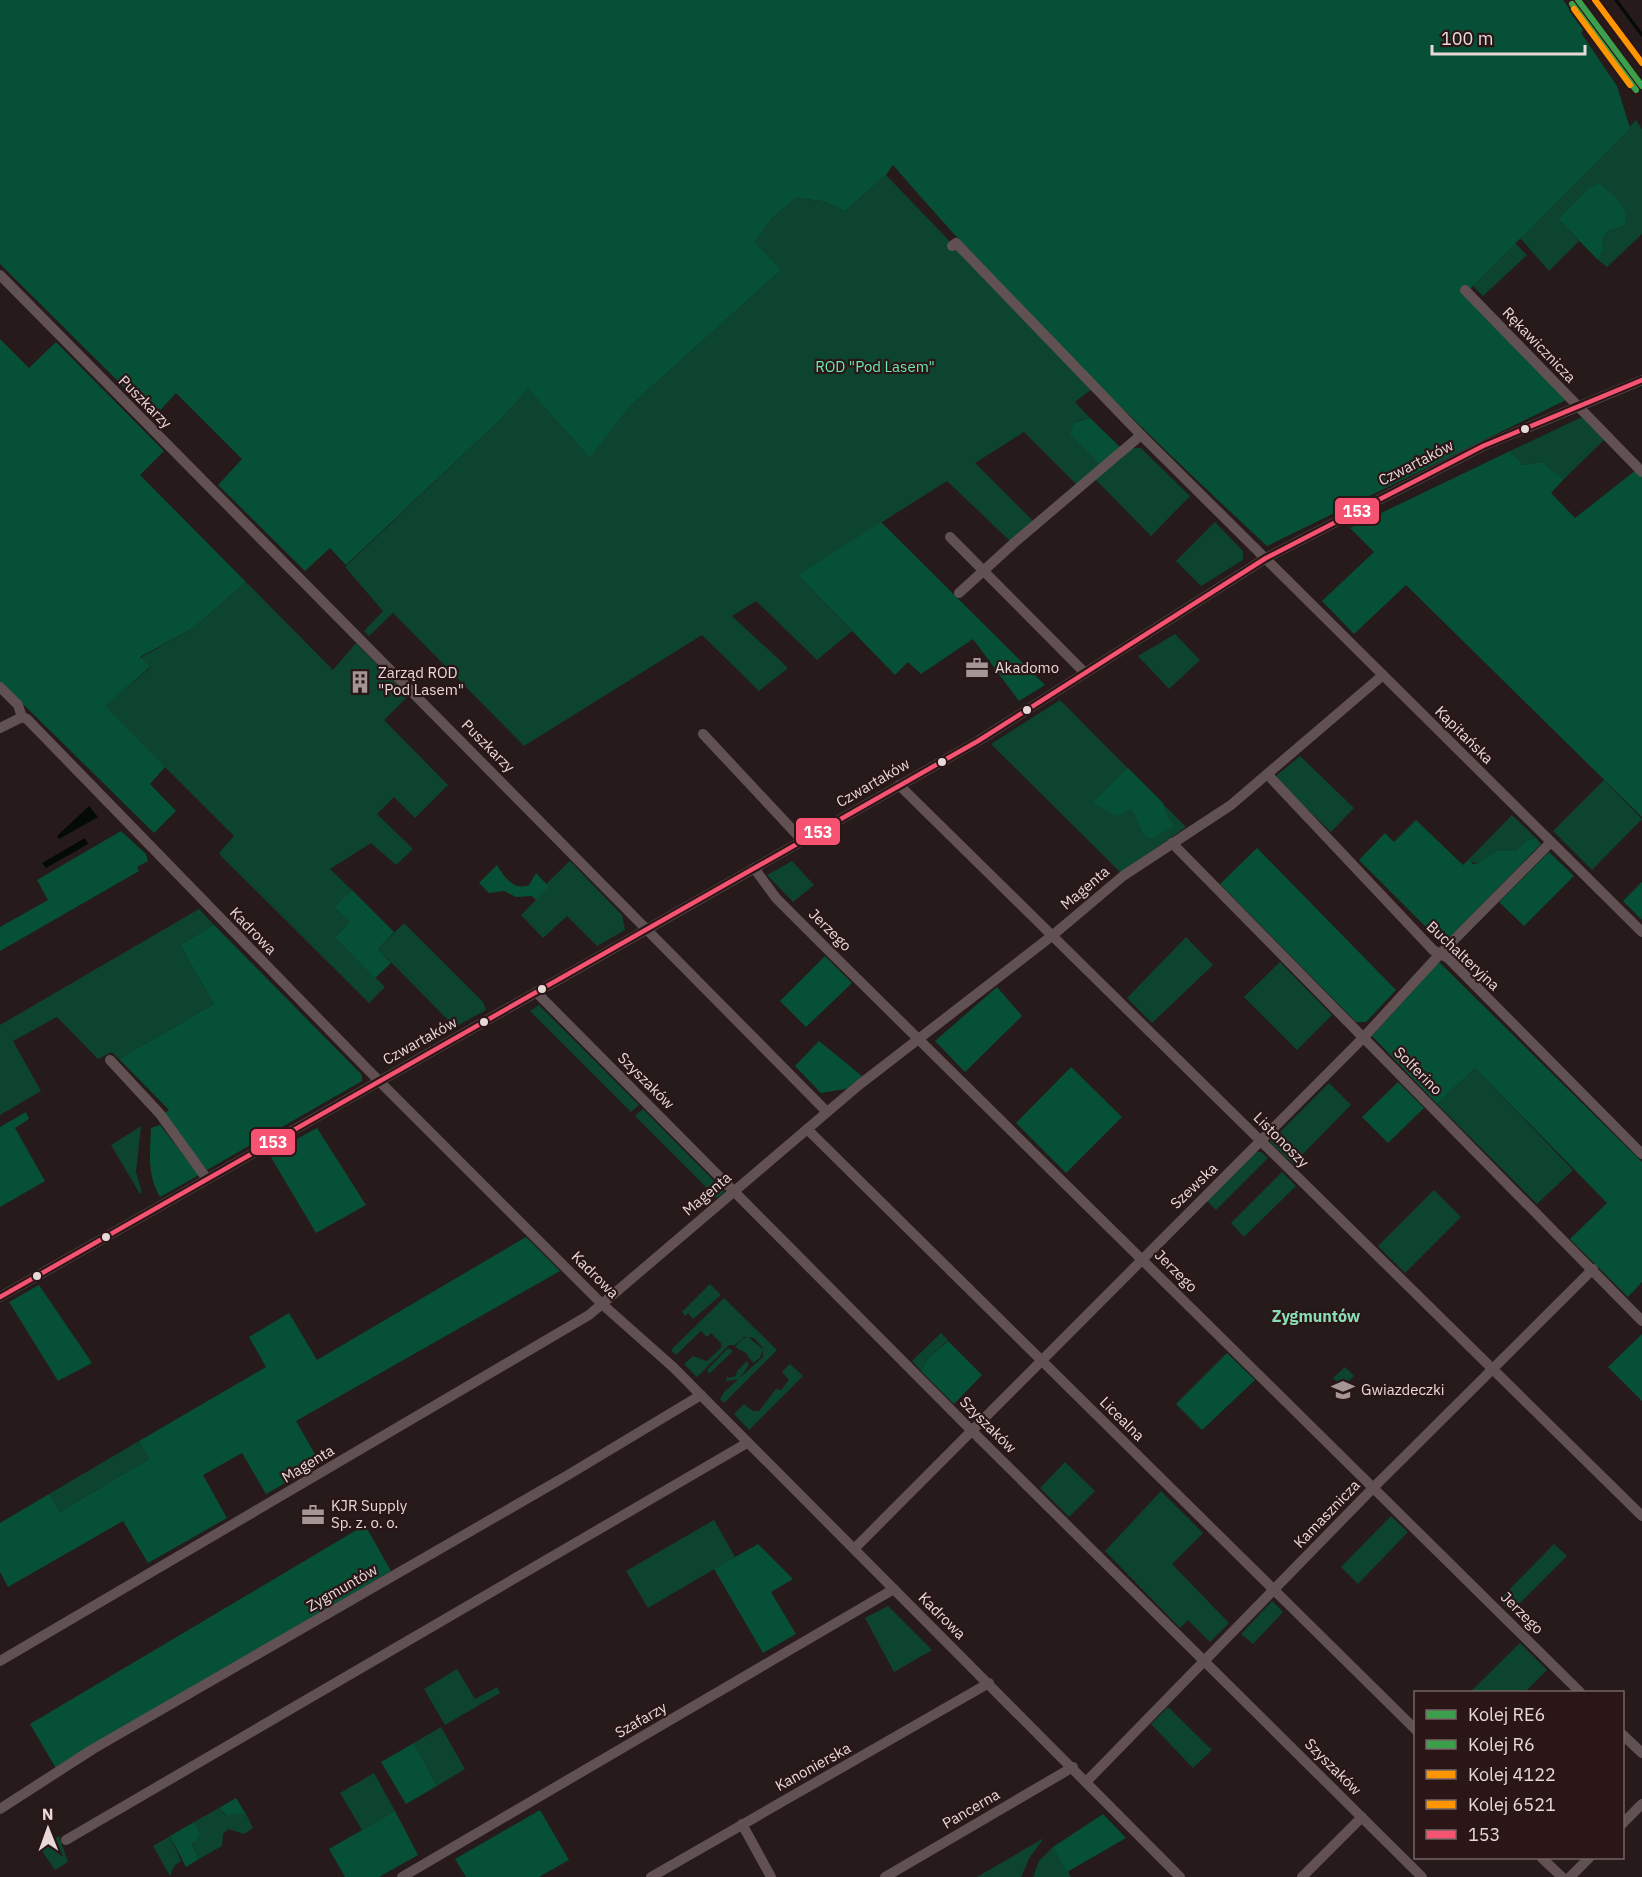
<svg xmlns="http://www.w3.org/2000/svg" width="1642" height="1877" font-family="'IBM Plex Sans',sans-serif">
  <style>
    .green { fill: #0d442f }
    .forest { fill: #065037 }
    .water { fill: #040a06 }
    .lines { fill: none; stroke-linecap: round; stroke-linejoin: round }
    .stream { stroke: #040a06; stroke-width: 3 }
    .minor { stroke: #625152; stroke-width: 10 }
    .bus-1-casing { stroke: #2a1617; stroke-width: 9 }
    .bus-1 { stroke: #f65372; stroke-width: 4.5 }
    .rail-1-casing { stroke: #2a1617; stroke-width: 10 }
    .rail-2-casing { stroke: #2a1617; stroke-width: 10 }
    .rail-3-casing { stroke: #2a1617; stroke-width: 10 }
    .rail-4-casing { stroke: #2a1617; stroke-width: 10 }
    .rail-1 { stroke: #3c9f4b; stroke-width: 6 }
    .rail-2 { stroke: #3c9f4b; stroke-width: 6 }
    .rail-3 { stroke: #ff9500; stroke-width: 6 }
    .rail-4 { stroke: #ff9500; stroke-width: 6 }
    .bus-dot { fill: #e8d9d9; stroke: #2a1617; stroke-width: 2 }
    .labels { text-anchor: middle; stroke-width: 4.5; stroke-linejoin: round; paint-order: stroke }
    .street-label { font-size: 15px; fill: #e8d9d9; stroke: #2a1617 }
    .park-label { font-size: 15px; fill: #6aebb2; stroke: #2a1617 }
    .poi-label { font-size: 15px; fill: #e8d9d9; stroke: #2a1617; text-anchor: start }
    .neighbourhood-label { font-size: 16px; font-weight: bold; fill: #89ddb4; stroke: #2a1617 }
    .line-badge { stroke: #2a1617; stroke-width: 2 }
    .badge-label { font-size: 16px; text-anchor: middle; font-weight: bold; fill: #fff }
  </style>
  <rect width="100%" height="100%" fill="#261a1b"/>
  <!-- green -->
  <g class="green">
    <path d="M1636,120L1642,129V234L1607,267L1598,260L1604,248L1602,239L1608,231L1624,226L1588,189L1558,219L1579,241L1549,271L1520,238Z"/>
    <path d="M886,175L1092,389L1075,402L1090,418L1079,421L1070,435L1100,465L1077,485L1024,432L975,463L1034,522L1011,542L947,481L798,575L852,631L817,660L756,601L732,616L788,668L759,691L702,635L524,746L393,613L369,636L364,631L383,611L345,567L501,419L528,389L590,456L630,406L781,270L753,242L772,218L796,198L822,201L845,211Z"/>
    <path d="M1515,243L1527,255L1483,296L1473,286Z"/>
    <path d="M1582,417L1604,440L1564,479L1542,462L1523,465L1510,451Z"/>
    <path d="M1131,448H1141L1190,496L1151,536L1095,479Z"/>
    <path d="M1215,522L1243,551V560L1201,586L1176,561Z"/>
    <path d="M246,582L333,670L356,643L408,696L384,720L448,785L415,818L394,797L377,814L413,849L396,865L371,843L330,869L352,890L334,907L350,922L335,937L385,987L369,1003L221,856L219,853L234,836L104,706L150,668L140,658L193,628Z"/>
    <path d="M1175,634L1200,660L1169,689L1138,656Z"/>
    <path d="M1060,700L1186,827L1121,873L991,744Z"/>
    <path d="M1300,756L1354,808L1331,832L1276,779L1277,775Z"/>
    <path d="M1604,780L1642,819L1592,870L1553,831Z"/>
    <path d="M1512,815L1536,838L1526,841L1516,851H1496L1479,863L1470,862L1468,860Z"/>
    <path d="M570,861L622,915L625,930L597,946L567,916L543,938L521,915L549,887L546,884Z"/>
    <path d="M792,861L814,885L793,902L767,875Z"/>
    <path d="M199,909L214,925L180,945L214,1004L119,1059L112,1052L98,1059L57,1017L13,1041L41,1091L0,1115V1025Z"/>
    <path d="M404,923L483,1002L486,1010L455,1027L378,949Z"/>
    <path d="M1186,937L1213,965L1152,1023L1127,998Z"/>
    <path d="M1280,962L1332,1015L1297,1050L1244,997Z"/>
    <path d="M539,1005L639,1105L631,1112L530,1011Z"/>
    <path d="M1475,1068L1573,1170L1537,1204L1437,1104Z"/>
    <path d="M1329,1083L1351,1105L1293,1164L1270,1142Z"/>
    <path d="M643,1109L725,1192L717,1198L635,1116Z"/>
    <path d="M141,1126L136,1172L142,1192L140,1194L111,1145Z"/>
    <path d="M1256,1152H1261L1268,1158L1216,1210L1207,1201Z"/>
    <path d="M1282,1172L1296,1186L1244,1237L1231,1223Z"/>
    <path d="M1434,1190L1461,1217L1405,1273L1378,1246Z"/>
    <path d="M710,1284L721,1295L693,1319L688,1313L685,1316L682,1312Z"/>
    <path d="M724,1298L777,1350L724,1403L720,1399L724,1392L763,1357V1348L754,1338L744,1337L735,1345H729L697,1377L684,1364L693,1356L707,1361L721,1348V1343L711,1333L707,1337L701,1331L676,1355L671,1350Z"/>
    <path d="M941,1333L948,1340L928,1358L921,1371L912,1361Z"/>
    <path d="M748,1337L763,1349L760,1358L753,1363L746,1353L735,1347L742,1339Z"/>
    <path d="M728,1348L733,1351L709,1374L707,1370Z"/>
    <path d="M747,1361L749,1365L739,1379L726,1381L727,1376L729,1378L736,1376L737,1371Z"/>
    <path d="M790,1364L803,1376L749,1430L734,1414L744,1404L753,1411H759L776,1389L781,1390L789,1380L782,1372Z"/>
    <path d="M1345,1367L1354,1376L1343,1387L1333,1378Z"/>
    <path d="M139,1441L149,1459L60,1512L49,1494Z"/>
    <path d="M1065,1462L1095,1491L1069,1517L1040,1488Z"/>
    <path d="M1161,1491L1203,1533L1172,1564L1229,1623L1210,1642L1188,1620L1180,1628L1105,1551Z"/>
    <path d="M1391,1516L1408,1532L1358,1584L1341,1567Z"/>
    <path d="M714,1520L735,1557L648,1608L626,1571Z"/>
    <path d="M1554,1544L1567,1556L1511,1612L1499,1600Z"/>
    <path d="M1272,1601L1283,1612L1253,1644L1241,1634Z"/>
    <path d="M888,1606L932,1650L894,1672L865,1618Z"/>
    <path d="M1520,1643L1547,1670L1525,1692H1470Z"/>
    <path d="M457,1669L475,1699L497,1687L500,1693L445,1725L424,1689Z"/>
    <path d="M1168,1707L1212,1750L1193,1768L1151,1724Z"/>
    <path d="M441,1727L465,1769L437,1786L414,1743Z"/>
    <path d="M374,1773L395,1811L362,1830L340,1793Z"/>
    <path d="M219,1808L225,1815L246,1814L253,1828L244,1834L228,1829L223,1834L222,1846L199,1859L192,1843L201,1834L194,1822Z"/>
    <path d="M59,1836L68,1862L55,1870L40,1848Z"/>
    <path d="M170,1836L181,1861L174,1866L170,1876L153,1846Z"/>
    <path d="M1044,1838L1030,1857L1021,1877H977Z"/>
    <path d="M1053,1847L1071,1877H1033L1039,1861Z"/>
  </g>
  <!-- forest -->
  <g class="forest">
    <path d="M0,0H1563L1584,28L1581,33L1617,86L1630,128L1464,295L1566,400L1267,546C1137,425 1009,300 893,165L886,175L845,211L822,201L796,198L772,218L754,242L781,270L630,406L590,457L528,389L501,419L346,565L330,548L305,571L218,485L242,459L176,393L154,417L0,264Z"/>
    <path d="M1599,183C1613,196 1631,206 1624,226L1608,231L1602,239L1604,248L1598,260L1558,219L1588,189Z"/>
    <path d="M0,339L29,368L56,342L164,451L140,475L246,582L193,628L140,657L150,667L105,706L165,767L150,784L176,811L154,833L24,705L0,685Z"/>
    <path d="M1090,418L1121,448L1100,465L1070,435L1074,423Z"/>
    <path d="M1510,451L1523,465L1542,462L1564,479L1551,493L1575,518L1636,470L1642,477V817L1406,585L1354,634L1322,601L1374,552L1350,528Z"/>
    <path d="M881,522L1045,685L1019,701L973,639L921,674L908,662L895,675L798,575Z"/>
    <path d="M1128,768L1163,803L1167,816L1174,826L1150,839L1144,835L1132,809L1117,816L1093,803Z"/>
    <path d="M1416,820L1463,865L1468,860L1473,864L1479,863L1496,851H1516L1526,841L1536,838L1541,844L1443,944L1359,860L1385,833L1394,842Z"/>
    <path d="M121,831L146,854L148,861L137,867L139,871L0,951V927L48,900L37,880Z"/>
    <path d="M1257,848L1396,990L1366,1022H1356L1220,884Z"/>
    <path d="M1549,852L1574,876L1524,926L1499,902Z"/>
    <path d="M497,865C504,877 514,891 529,885L536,873L549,887L536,900L532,896L516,897L504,891L489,893L479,883Z"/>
    <path d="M1642,882V920L1623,901Z"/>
    <path d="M352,890L394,932L378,949L391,963L375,978L335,937L350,922L334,907Z"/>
    <path d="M214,925L362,1075V1081L207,1170L163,1114L169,1110L119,1059L214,1004L180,945Z"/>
    <path d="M825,956L852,983L806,1027L780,1001Z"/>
    <path d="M1439,962L1642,1162V1282L1628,1297L1570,1239L1607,1203L1475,1068L1437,1104L1372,1036Z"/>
    <path d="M997,987L1022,1016L965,1072L935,1041Z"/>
    <path d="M819,1041L862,1076L846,1089L821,1093L795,1066Z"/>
    <path d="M1071,1067L1122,1117L1066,1173L1016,1123Z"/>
    <path d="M1398,1082L1424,1108L1388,1143L1362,1117Z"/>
    <path d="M26,1112L29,1119L15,1128L45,1181L0,1207V1127Z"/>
    <path d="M160,1125L199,1175L160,1197C147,1174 150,1154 151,1128Z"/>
    <path d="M317,1128L366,1205L316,1233L269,1154Z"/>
    <path d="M526,1237L560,1271L296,1421L320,1463L266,1494L242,1453L203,1475L227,1518L148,1563L123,1521L8,1587L0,1572V1523L49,1494L60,1512L149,1459L139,1441L266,1367L249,1337L289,1313L317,1360Z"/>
    <path d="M39,1285L92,1363L58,1381L9,1302Z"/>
    <path d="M1642,1334V1401L1608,1367Z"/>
    <path d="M948,1341L982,1375L954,1404L921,1371L928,1358Z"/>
    <path d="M1227,1353L1255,1380L1202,1430L1176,1404Z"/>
    <path d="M365,1525L391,1571L72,1757L57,1770L30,1724Z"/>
    <path d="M758,1544L793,1579L771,1592L796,1634L763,1653L714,1569Z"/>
    <path d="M414,1743L437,1786L406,1804L381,1762Z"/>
    <path d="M236,1798L246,1814L226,1815L219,1808Z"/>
    <path d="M540,1810L569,1860L539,1877H466L455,1859Z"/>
    <path d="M395,1811L418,1855L379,1877H345L329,1849Z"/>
    <path d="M1103,1814L1126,1838L1067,1872L1053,1847Z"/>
    <path d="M194,1822L201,1834L192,1844L199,1859L186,1867L170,1836Z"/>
  </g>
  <!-- water -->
  <g class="water">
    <path d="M89,806L98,817L59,839L57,836Z"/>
    <path d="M85,838L88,844L46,868L42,863Z"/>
  </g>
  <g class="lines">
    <!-- stream -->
    <path class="stream" d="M1616,0L1642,35"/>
    <!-- minor -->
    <g class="minor">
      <path d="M952,246L956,243L1141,435L1642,932"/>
      <path d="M0,275L827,1112"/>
      <path d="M1465,290L1642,472"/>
      <path d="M950,537L1084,672"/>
      <path d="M959,593L1014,543L1141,435"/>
      <path d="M0,687L18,705L22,717L27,719L379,1081L602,1304L673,1367L1180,1877"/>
      <path d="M0,728L22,717"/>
      <path d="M703,734L803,841"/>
      <path d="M1268,775L1433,950L1448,958L1642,1154"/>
      <path d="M899,785L1642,1516"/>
      <path d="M1172,843L1642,1321"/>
      <path d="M754,868L776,898L819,941L1580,1692"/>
      <path d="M536,992L971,1430L1422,1877"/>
      <path d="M110,1060L160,1114L207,1179"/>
      <path d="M807,1129L1416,1730"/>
      <path d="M0,1297L978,741L1266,558L1483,446L1642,380"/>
      <path d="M854,1549L1363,1038L1440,954L1551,842"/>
      <path d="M0,1661L589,1315L859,1085L1053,935L1123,876L1231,805L1383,675"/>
      <path d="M1622,1734L1642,1753"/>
      <path d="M1086,1782L1374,1487L1593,1269"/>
      <path d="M0,1809L93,1749L568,1475L701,1395"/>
      <path d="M742,1824L771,1877"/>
      <path d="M1622,1824L1642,1804"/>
      <path d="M66,1840L747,1443"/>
      <path d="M1542,1858L1562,1877"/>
      <path d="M402,1877L894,1589"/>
      <path d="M651,1877L989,1683"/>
      <path d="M885,1877L1073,1767"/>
      <path d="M1302,1877L1362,1817"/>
      <path d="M1570,1877L1589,1858"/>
    </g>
    <!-- bus-1 casing -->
    <g class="bus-1-casing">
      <path id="bus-1" d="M0,1297L978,741L1266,558L1483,446L1642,380"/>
    </g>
    <!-- bus-1 -->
    <use href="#bus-1" class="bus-1"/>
    <!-- rail-1 casing -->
    <g class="rail-1-casing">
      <path id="rail-1" d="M1578,0L1642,86"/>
    </g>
    <!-- rail-2 casing -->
    <g class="rail-2-casing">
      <path id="rail-2" d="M1572,4L1636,90"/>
    </g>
    <!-- rail-3 casing -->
    <g class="rail-3-casing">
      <path id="rail-3" d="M1595,0L1642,63"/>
    </g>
    <!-- rail-4 casing -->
    <g class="rail-4-casing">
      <path id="rail-4" d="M1574,9L1630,85"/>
    </g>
    <!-- rail-1 -->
    <use href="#rail-1" class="rail-1"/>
    <!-- rail-2 -->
    <use href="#rail-2" class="rail-2"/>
    <!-- rail-3 -->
    <use href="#rail-3" class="rail-3"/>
    <!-- rail-4 -->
    <use href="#rail-4" class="rail-4"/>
  </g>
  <!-- icons -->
  <defs>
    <g id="office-bare" transform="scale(1.8)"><path d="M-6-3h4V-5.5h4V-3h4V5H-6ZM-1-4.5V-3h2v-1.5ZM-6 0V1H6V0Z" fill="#a49696" stroke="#2a1617" stroke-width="2.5" paint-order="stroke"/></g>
    <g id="building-bare" transform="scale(1.8)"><path d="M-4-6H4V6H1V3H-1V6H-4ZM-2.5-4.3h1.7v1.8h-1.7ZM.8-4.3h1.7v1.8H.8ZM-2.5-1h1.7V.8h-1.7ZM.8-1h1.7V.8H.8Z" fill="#a49696" stroke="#2a1617" stroke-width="2.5" paint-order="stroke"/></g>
    <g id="school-bare" transform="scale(1.8)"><path d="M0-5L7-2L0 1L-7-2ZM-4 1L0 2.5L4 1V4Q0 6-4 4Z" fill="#a49696" stroke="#2a1617" stroke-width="2.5" paint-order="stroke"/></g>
  </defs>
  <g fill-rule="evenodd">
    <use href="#office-bare" x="977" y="668"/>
    <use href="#building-bare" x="360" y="682"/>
    <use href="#school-bare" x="1343" y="1390"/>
    <use href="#office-bare" x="313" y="1515"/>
  </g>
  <!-- markers -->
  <g class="bus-dot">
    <circle cx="1525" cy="429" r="5"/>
    <circle cx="1027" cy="710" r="5"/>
    <circle cx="942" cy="762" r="5"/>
    <circle cx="542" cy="989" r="5"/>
    <circle cx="484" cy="1022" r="5"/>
    <circle cx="106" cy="1237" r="5"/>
    <circle cx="37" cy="1276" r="5"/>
  </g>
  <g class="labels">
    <!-- street labels -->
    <g class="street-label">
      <text transform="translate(1539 345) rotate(46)" y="5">Rękawicznicza</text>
      <text transform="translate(145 402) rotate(45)" y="5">Puszkarzy</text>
      <text transform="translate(1416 463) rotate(-27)" y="5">Czwartaków</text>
      <text transform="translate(1464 735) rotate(45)" y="5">Kapitańska</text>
      <text transform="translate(488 746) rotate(45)" y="5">Puszkarzy</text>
      <text transform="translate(873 783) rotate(-30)" y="5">Czwartaków</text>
      <text transform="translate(1085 888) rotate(-40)" y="5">Magenta</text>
      <text transform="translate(830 930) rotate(45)" y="5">Jerzego</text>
      <text transform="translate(253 931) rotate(46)" y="5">Kadrowa</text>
      <text transform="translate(1463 956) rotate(43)" y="5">Buchalteryjna</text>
      <text transform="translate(420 1041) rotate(-29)" y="5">Czwartaków</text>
      <text transform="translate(1418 1071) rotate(45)" y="5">Solferino</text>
      <text transform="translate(646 1081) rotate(45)" y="5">Szyszaków</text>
      <text transform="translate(1281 1140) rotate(45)" y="5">Listonoszy</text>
      <text transform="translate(1194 1186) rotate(-44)" y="5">Szewska</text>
      <text transform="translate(707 1194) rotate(-40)" y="5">Magenta</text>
      <text transform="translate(1176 1271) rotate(45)" y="5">Jerzego</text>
      <text transform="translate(595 1275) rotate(45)" y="5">Kadrowa</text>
      <text transform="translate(1122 1419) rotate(45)" y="5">Licealna</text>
      <text transform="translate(988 1425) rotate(45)" y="5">Szyszaków</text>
      <text transform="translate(308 1464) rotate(-31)" y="5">Magenta</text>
      <text transform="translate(1327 1514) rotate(-46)" y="5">Kamasznicza</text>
      <text transform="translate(342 1588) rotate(-30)" y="5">Zygmuntów</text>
      <text transform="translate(1522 1613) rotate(45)" y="5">Jerzego</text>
      <text transform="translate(942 1616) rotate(45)" y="5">Kadrowa</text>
      <text transform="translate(641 1720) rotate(-30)" y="5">Szafarzy</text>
      <text transform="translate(813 1767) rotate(-29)" y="5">Kanonierska</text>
      <text transform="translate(1333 1767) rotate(45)" y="5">Szyszaków</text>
      <text transform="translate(971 1809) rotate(-30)" y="5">Pancerna</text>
    </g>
    <!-- park labels -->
    <g class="park-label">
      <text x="875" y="372">ROD "Pod Lasem"</text>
    </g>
    <!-- poi labels -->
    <g class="poi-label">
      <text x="995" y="673">Akadomo</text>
      <text x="378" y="678">Zarząd ROD<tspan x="378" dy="17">"Pod Lasem"</tspan></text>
      <text x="1361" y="1395">Gwiazdeczki</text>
      <text x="331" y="1511">KJR Supply<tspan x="331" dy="17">Sp. z. o. o.</tspan></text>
    </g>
    <!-- neighbourhood labels -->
    <g class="neighbourhood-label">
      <text x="1316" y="1322">Zygmuntów</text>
    </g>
  </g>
  <g class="line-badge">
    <rect x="1334" y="497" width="46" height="28" rx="6" fill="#f65372"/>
    <rect x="795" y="817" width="46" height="29" rx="6" fill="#f65372"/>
    <rect x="250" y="1128" width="46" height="28" rx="6" fill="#f65372"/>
  </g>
  <g class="badge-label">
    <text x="1357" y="517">153</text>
    <text x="818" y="838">153</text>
    <text x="273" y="1148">153</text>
  </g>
  <!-- legend -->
  <rect x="1414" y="1691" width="210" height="168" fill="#2a1617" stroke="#766465" stroke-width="1.5"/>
  <rect x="1426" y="1710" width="30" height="9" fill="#3c9f4b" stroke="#766465" stroke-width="1.5"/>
  <text x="1468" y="1721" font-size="18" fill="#e8d9d9">Kolej RE6</text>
  <rect x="1426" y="1740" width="30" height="9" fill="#3c9f4b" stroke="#766465" stroke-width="1.5"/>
  <text x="1468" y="1751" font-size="18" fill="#e8d9d9">Kolej R6</text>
  <rect x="1426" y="1770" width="30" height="9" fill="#ff9500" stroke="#766465" stroke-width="1.5"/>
  <text x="1468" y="1781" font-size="18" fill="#e8d9d9">Kolej 4122</text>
  <rect x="1426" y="1800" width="30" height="9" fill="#ff9500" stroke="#766465" stroke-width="1.5"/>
  <text x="1468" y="1811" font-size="18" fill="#e8d9d9">Kolej 6521</text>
  <rect x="1426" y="1830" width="30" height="9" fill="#f65372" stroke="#766465" stroke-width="1.5"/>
  <text x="1468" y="1841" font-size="18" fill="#e8d9d9">153</text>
  <!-- north arrow -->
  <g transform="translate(48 1829) rotate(359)" stroke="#2a1617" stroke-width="4.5" paint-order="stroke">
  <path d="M0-4.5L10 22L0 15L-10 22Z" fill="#e8d9d9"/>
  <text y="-9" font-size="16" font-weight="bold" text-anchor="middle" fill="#e8d9d9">N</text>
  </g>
  <!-- scale -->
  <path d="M1432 45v9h153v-9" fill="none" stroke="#e8d9d9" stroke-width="3"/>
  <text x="1441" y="45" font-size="18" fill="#e8d9d9" stroke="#2a1617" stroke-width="4.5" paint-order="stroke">100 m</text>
</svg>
